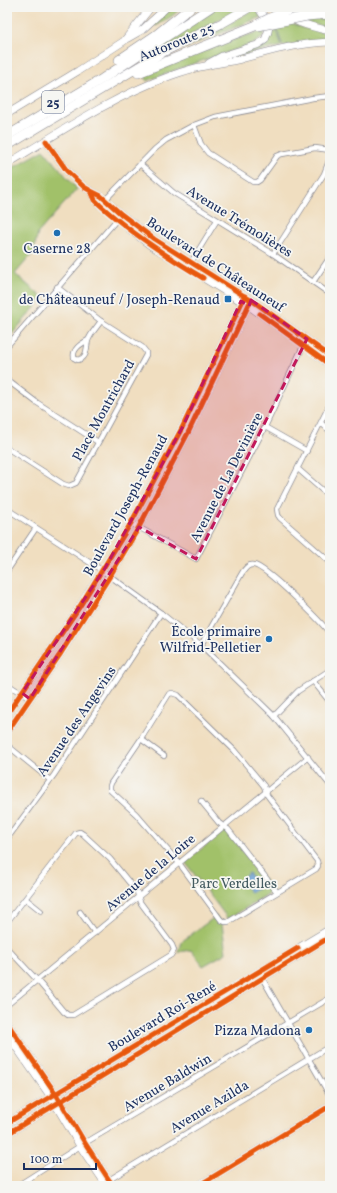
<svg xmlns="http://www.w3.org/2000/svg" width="337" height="1193" font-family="Vollkorn,serif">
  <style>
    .green { fill: #a1c169; stroke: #5e7864 }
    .water { fill: #669dd4; stroke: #406699 }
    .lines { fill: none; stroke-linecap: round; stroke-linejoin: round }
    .street-casing { stroke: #86868f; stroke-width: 6 }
    .secondary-casing { stroke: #86868f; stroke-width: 8 }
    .highway-casing { stroke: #86868f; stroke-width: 10 }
    .street { stroke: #fff; stroke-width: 4.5 }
    .secondary { stroke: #fff; stroke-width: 7 }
    .highway { stroke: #fff; stroke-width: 9 }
    .highway-bridge-casing { stroke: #86868f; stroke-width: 10; stroke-linecap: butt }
    .highway-bridge { stroke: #fff; stroke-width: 9 }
    .cycleway-casing { stroke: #f6f6f2; stroke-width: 8 }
    .cycleway { stroke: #e8590c; stroke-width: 5 }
    .marked { fill: #c2185b; fill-opacity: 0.2; stroke: #c2185b; stroke-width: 3; stroke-dasharray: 8 5; stroke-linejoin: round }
    .poi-dot { fill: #1f6fb2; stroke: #f6f6f2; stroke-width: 1.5 }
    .labels { text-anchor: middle; stroke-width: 3.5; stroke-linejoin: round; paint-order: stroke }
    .shield { fill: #f6f6f2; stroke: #5d6b8a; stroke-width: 1 }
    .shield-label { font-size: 13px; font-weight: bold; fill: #1b2f5e }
    .street-label { font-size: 14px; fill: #1b2f5e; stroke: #f6f6f2 }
    .poi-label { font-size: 14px; fill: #1b2f5e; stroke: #f6f6f2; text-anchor: end }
    .park-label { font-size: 14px; fill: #435b61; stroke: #f6f6f2 }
  </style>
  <rect width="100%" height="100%" fill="#f6f6f2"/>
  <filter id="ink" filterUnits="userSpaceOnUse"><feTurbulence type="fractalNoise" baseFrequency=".025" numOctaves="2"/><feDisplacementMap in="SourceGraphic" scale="8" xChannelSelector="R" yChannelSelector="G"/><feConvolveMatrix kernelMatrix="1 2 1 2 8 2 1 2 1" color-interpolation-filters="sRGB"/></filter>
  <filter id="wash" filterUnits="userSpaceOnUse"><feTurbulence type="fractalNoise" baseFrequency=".012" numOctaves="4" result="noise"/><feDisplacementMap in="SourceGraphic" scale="16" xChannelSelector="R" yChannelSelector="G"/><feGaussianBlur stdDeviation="0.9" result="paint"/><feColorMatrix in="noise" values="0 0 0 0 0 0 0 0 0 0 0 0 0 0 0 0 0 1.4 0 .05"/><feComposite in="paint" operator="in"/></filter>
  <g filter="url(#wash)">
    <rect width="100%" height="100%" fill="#f0dec0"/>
    <!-- green -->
    <g class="green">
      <path d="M171,7H183L172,16L156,26L154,23Z"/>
      <path d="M217,7H244L123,70Z"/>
      <path d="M304,7H330V11L292,16L288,14Z"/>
      <path d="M255,8L261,17L184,48V47L235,20Z"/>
      <path d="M330,17V28L301,21Z"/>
      <path d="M292,23L303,28L330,34V39L283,46L276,27Z"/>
      <path d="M275,27L282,46L226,59V58L261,47L264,44L272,28Z"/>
      <path d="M266,30L262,38L255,43L178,69L147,81L145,76C185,58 224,41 266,30Z"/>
      <path d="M44,150L77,189L38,233L33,253L15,274L43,298L7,340V171Z"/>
      <path d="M226,829L273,891L228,919L185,862Z"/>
      <path d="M216,916L222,924L226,953L203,966L191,950L178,952L181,942Z"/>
    </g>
    <!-- water -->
    <path class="water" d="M249,873L259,888L251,893L241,879Z"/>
  </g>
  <g filter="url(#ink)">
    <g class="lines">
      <!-- street casing -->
      <g class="street-casing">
        <g id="street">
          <path d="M194,125L201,144L208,153L253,182H257L260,180L275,159L277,156L282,154L315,148L330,150"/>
          <path d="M140,164L174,193L273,254L330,294"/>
          <path d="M104,201L155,149L166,140L194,125L215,117L313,98L330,96"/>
          <path d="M273,254L324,174L330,158"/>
          <path d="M190,264L217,220"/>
          <path d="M313,282L330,257"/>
          <path d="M88,340C81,344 72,349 74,358L78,360C88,358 86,348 88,341C90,334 97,327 101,321"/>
          <path d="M7,346L119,217"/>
          <path d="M7,380L36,402L98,442"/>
          <path d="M330,404L277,509L278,515L280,518L330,562"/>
          <path d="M321,423L330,431"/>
          <path d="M265,427L307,451"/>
          <path d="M7,448L63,484L69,486L76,483L146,355V352L142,347L101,321L57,287"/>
          <path d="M298,469L330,497"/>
          <path d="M7,509L103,571L161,613L201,645L274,716L330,785"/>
          <path d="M131,523L196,559L265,427L304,344"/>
          <path d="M7,571L36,528"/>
          <path d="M201,645L242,573C245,569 248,564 254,565C266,567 323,623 330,634"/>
          <path d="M313,681L330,702"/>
          <path d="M7,684L30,699"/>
          <path d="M172,693L178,695L234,750L264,786L267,795L317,861L318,866L316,869L228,922H225L221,920L179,863L136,814L110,790V786L111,783L141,739L169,694Z"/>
          <path d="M274,716L298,691L330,670"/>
          <path d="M141,739L164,756"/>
          <path d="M7,745L50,780"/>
          <path d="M201,801L219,823L228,829L277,892"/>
          <path d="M7,839L54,775L161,613"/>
          <path d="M26,899L41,911"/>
          <path d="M80,912L95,933"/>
          <path d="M7,922L76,833L80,832L83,834L110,859L137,892L140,902L172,945L174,950L171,955L73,1015H68L64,1012L37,980L7,948"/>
          <path d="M261,976L330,1096"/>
          <path d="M7,1005L308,757"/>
          <path d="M17,1186L85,1143L330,998"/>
          <path d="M99,1186L330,1046"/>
        </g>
      </g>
      <!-- secondary casing -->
      <g class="secondary-casing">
        <g id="secondary">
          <path d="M272,7C291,21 307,26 330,31"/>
          <path d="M128,38L142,30L167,7"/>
          <path d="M209,63L222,56L257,45L265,40L268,32L269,26L267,21L258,7"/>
          <path d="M7,114L78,71L124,41L151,7"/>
          <path d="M46,141L67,171L84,187L91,191L101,196L121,214L154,239L257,304L330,356"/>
          <path d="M7,164C60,132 112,97 170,76C181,72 193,68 205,66C217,63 229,62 241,59C270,51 299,43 330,42"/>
          <path d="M91,191L95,200L100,205L129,229L150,245L249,306L303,345L330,365"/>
          <path d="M7,714L80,606L131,523L182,428L245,296"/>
          <path d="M7,732L61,653L110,576L139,527L189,431L251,300"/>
          <path d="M7,1023L56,1094L85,1143L109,1180L114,1186"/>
          <path d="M7,1034L51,1097L80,1146L107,1186"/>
          <path d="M7,1123L330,929"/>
          <path d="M7,1134L330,937"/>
          <path d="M198,1186L330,1106"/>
        </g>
      </g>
      <!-- highway casing -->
      <g class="highway-casing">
        <g id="highway">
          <path d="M318,15L330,14"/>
          <path d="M119,60L156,35L191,7"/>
          <path d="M138,73L257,25"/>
          <path d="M7,136L102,79L211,7"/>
          <path d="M7,146L165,51L222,23L250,7"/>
        </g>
      </g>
      <!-- street -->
      <use href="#street" class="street"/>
      <!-- secondary -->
      <use href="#secondary" class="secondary"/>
      <!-- highway -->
      <use href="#highway" class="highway"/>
      <!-- highway-bridge casing -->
      <g class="highway-bridge-casing">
        <g id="highway-bridge">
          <path d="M258,24L270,18L296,7"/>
          <path d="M258,26L307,16L318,15"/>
        </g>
      </g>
      <!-- highway-bridge -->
      <use href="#highway-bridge" class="highway-bridge"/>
      <!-- cycleway casing -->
      <g class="cycleway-casing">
        <g id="cycleway">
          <path d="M46,141L67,171L84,187L91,191L101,196L121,214L154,239L257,304L330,356"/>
          <path d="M91,191L95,200L100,205C132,234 166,256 203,278"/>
          <path d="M260,314L330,365"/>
          <path d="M7,714L80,606L131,523L182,428L245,296"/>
          <path d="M7,732L61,653L110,576L139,527L189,431L251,300"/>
          <path d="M7,1023L56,1094L85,1143L109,1180L114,1186"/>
          <path d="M7,1123L298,948"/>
          <path d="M7,1134L330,937"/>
          <path d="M198,1186L330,1106"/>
        </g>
      </g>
      <!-- cycleway -->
      <use href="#cycleway" class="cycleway"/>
    </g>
  </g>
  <!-- marked area -->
  <path class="marked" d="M251,300L307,339L196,559L139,527L30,699L22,693L105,568L182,428L241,301L249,306Z"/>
  <!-- markers -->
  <g class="poi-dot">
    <circle cx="57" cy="233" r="4"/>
    <rect x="224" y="295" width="8" height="8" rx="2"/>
    <circle cx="269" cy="639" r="4"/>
    <circle cx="309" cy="1030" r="4"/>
  </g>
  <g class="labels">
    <!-- shield labels -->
    <rect class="shield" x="42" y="91" width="22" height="22" rx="3"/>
    <g class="shield-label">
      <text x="53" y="107">25</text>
    </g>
    <!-- street labels -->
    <g class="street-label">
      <text transform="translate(176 42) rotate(-22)" y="5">Autoroute 25</text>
      <text transform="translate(240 221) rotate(32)" y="5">Avenue Trémolières</text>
      <text transform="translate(216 264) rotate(33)" y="5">Boulevard de Châteauneuf</text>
      <text transform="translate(103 410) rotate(-61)" y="5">Place Montrichard</text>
      <text transform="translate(226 477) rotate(-63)" y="5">Avenue de La Devinière</text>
      <text transform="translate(125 505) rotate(-61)" y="5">Boulevard Joseph-Renaud</text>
      <text transform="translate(76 721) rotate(-56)" y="5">Avenue des Angevins</text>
      <text transform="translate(150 872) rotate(-40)" y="5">Avenue de la Loire</text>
      <text transform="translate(162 1016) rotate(-31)" y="5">Boulevard Roi-René</text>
      <text transform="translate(167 1082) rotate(-31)" y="5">Avenue Baldwin</text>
      <text transform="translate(209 1106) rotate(-31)" y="5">Avenue Azilda</text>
    </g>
    <!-- poi labels -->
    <g class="poi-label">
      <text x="57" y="253" text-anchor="middle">Caserne 28</text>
      <text x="220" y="304">de Châteauneuf / Joseph-Renaud</text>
      <text x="261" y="636">École primaire<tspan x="261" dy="16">Wilfrid-Pelletier</tspan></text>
      <text x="301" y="1035">Pizza Madona</text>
    </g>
    <!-- park labels -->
    <g class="park-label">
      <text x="234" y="888">Parc Verdelles</text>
    </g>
  </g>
  <!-- margin -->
  <rect width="337" height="1193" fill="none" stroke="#f6f6f2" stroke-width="24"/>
  <!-- scale -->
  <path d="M24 1163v6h72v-6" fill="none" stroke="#1b2f5e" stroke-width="2"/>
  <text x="30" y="1163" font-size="12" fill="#1b2f5e" stroke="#f6f6f2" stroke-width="3" paint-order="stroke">100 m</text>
</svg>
